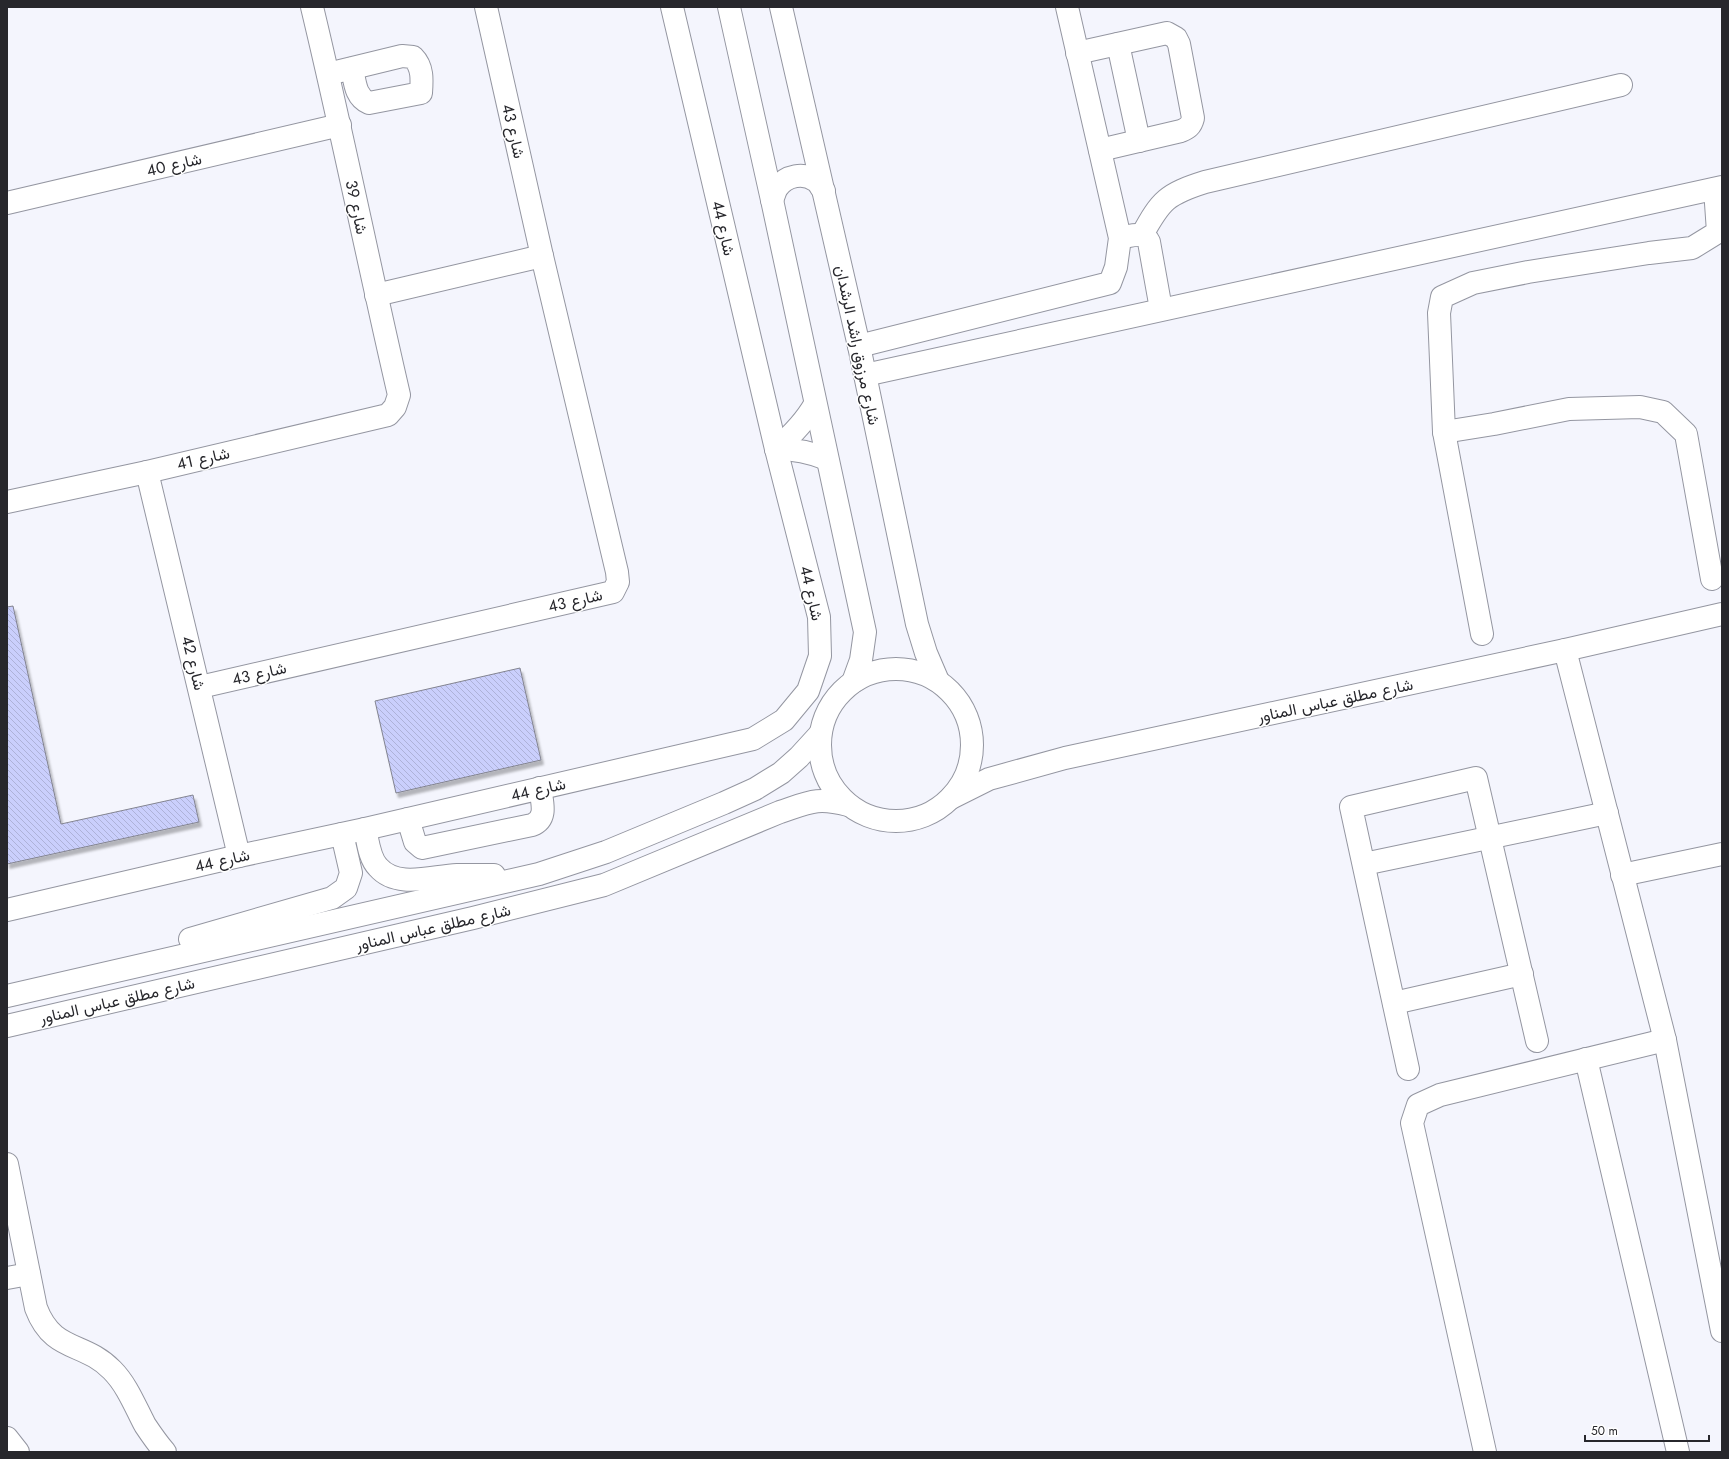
<svg xmlns="http://www.w3.org/2000/svg" width="1729" height="1459" font-family="Jost,Vazirmatn,sans-serif">
  <style>
    .building { fill: url(#building-back-hatch); stroke: #838490; filter: url(#shadow) }
    .lines { fill: none; stroke-linecap: round; stroke-linejoin: round }
    .minor-casing { stroke: #9496a1; stroke-width: 24 }
    .highway-casing { stroke: #9496a1; stroke-width: 24 }
    .minor { stroke: #fff; stroke-width: 22 }
    .highway { stroke: #fff; stroke-width: 22 }
    .labels { text-anchor: middle; stroke-width: 3; stroke-linejoin: round; paint-order: stroke }
    .street-label { font-size: 16px; fill: #27272c; stroke: #fff }
  </style>
  <defs>
    <pattern id="building-back-hatch" width="6" height="6" patternUnits="userSpaceOnUse"><rect width="6" height="6" fill="#cacffc"/><path d="M-1 5l2 2M0 0l6 6M5-1l2 2" fill="none" stroke="#aeb2d8"/></pattern>
    <filter id="shadow"><feDropShadow dx="2.5" dy="4.5" stdDeviation="1" flood-color="#0004"/></filter>
  </defs>
  <rect width="100%" height="100%" fill="#f4f5fd"/>
  <!-- building -->
  <g class="building">
    <path d="M13,606L61,824L193,795L199,822L7,864V607Z"/>
    <path d="M520,668L541,760L396,793L375,701Z"/>
  </g>
  <g class="lines">
    <!-- minor casing -->
    <g class="minor-casing">
      <g id="minor">
        <path d="M729,7L772,200L865,632L861,660L853,682"/>
        <path d="M781,7L859,346L917,624L926,653L938,681"/>
        <path d="M1118,44L1139,141"/>
        <path d="M1077,53L1167,33L1176,38L1179,44L1193,118C1191,126 1188,128 1181,131L1100,150"/>
        <path d="M328,74L402,56L413,57C423,67 422,80 421,93L369,103C355,97 355,82 352,68"/>
        <path d="M772,200C774,196 775,191 777,188C786,175 804,172 816,181C819,183 821,188 824,191"/>
        <path d="M7,203L340,125"/>
        <path d="M1142,235C1161,200 1167,194 1205,182L1621,85"/>
        <path d="M1129,236C1138,234 1145,234 1149,242L1161,309"/>
        <path d="M376,295L542,256"/>
        <path d="M859,346L1110,283L1116,267L1120,238L1067,7"/>
        <path d="M865,375L1722,187"/>
        <path d="M1444,432L1494,424L1569,409L1640,407L1663,412L1686,434L1712,579"/>
        <path d="M776,449C792,435 805,422 815,404"/>
        <path d="M776,449C794,449 810,452 827,459"/>
        <path d="M147,472L239,856"/>
        <path d="M7,502L147,472L388,415L395,407L399,395C369,266 343,136 312,7"/>
        <path d="M1482,634L1444,432L1439,313L1442,297L1473,283L1528,272L1649,253L1692,248L1718,232L1715,189"/>
        <path d="M1565,650L1665,1040L1722,1331"/>
        <circle cx="896" cy="745" r="76"/>
        <path d="M200,687L613,592L618,582L617,572L542,256L486,7"/>
        <path d="M951,798L989,779L1065,758L1565,650L1722,614"/>
        <path d="M408,819L415,842L422,848L532,825C548,819 542,802 540,788"/>
        <path d="M365,829C368,841 369,858 378,867C397,889 432,876 457,875C469,875 482,875 494,875"/>
        <path d="M1364,864L1607,813"/>
        <path d="M1622,875L1722,854"/>
        <path d="M7,910L239,856L365,829L753,739L784,720L808,691L820,656L819,617L776,449L672,7"/>
        <path d="M190,939L332,898L346,888L351,873L342,834"/>
        <path d="M7,996L539,874L606,852L724,803L755,789L781,773L799,757L820,734"/>
        <path d="M1394,1003L1522,974"/>
        <path d="M7,1026L473,918L604,885L780,812C810,802 817,797 848,805"/>
        <path d="M1586,1059L1678,1452"/>
        <path d="M1408,1069L1351,807L1476,778L1537,1041"/>
        <path d="M7,1164L36,1308C53,1353 84,1341 112,1370C127,1385 135,1406 145,1425C151,1434 157,1443 165,1452"/>
        <path d="M7,1278L29,1274"/>
        <path d="M1485,1452L1412,1123L1418,1105L1440,1095L1665,1040"/>
      </g>
    </g>
    <!-- highway casing -->
    <g class="highway-casing">
      <path id="highway" d="M7,1438L18,1452"/>
    </g>
    <!-- minor -->
    <use href="#minor" class="minor"/>
    <!-- highway -->
    <use href="#highway" class="highway"/>
  </g>
  <g class="labels">
    <!-- street labels -->
    <g class="street-label">
      <text transform="translate(514 131) rotate(77)" y="6">شارع 43</text>
      <text transform="translate(174 164) rotate(-13)" y="6">شارع 40</text>
      <text transform="translate(357 207) rotate(78)" y="6">شارع 39</text>
      <text transform="translate(724 228) rotate(77)" y="6">شارع 44</text>
      <text transform="translate(858 345) rotate(78)" y="6">شارع مرزوق راشد الرشدان</text>
      <text transform="translate(203 458) rotate(-13)" y="6">شارع 41</text>
      <text transform="translate(812 593) rotate(77)" y="6">شارع 44</text>
      <text transform="translate(575 600) rotate(-13)" y="6">شارع 43</text>
      <text transform="translate(194 663) rotate(76)" y="6">شارع 42</text>
      <text transform="translate(259 673) rotate(-13)" y="6">شارع 43</text>
      <text transform="translate(1335 700) rotate(-12)" y="6">شارع مطلق عباس المناور</text>
      <text transform="translate(538 789) rotate(-13)" y="6">شارع 44</text>
      <text transform="translate(222 860) rotate(-13)" y="6">شارع 44</text>
      <text transform="translate(433 927) rotate(-13)" y="6">شارع مطلق عباس المناور</text>
      <text transform="translate(117 1000) rotate(-13)" y="6">شارع مطلق عباس المناور</text>
    </g>
  </g>
  <!-- border -->
  <rect width="1729" height="1459" fill="none" stroke="#27272c" stroke-width="16"/>
  <!-- scale -->
  <path d="M1585 1435v6h124v-6" fill="none" stroke="#27272c" stroke-width="2"/>
  <text x="1591" y="1435" font-size="12" fill="#27272c" stroke="#ffffff" stroke-width="3" paint-order="stroke">50 m</text>
</svg>
